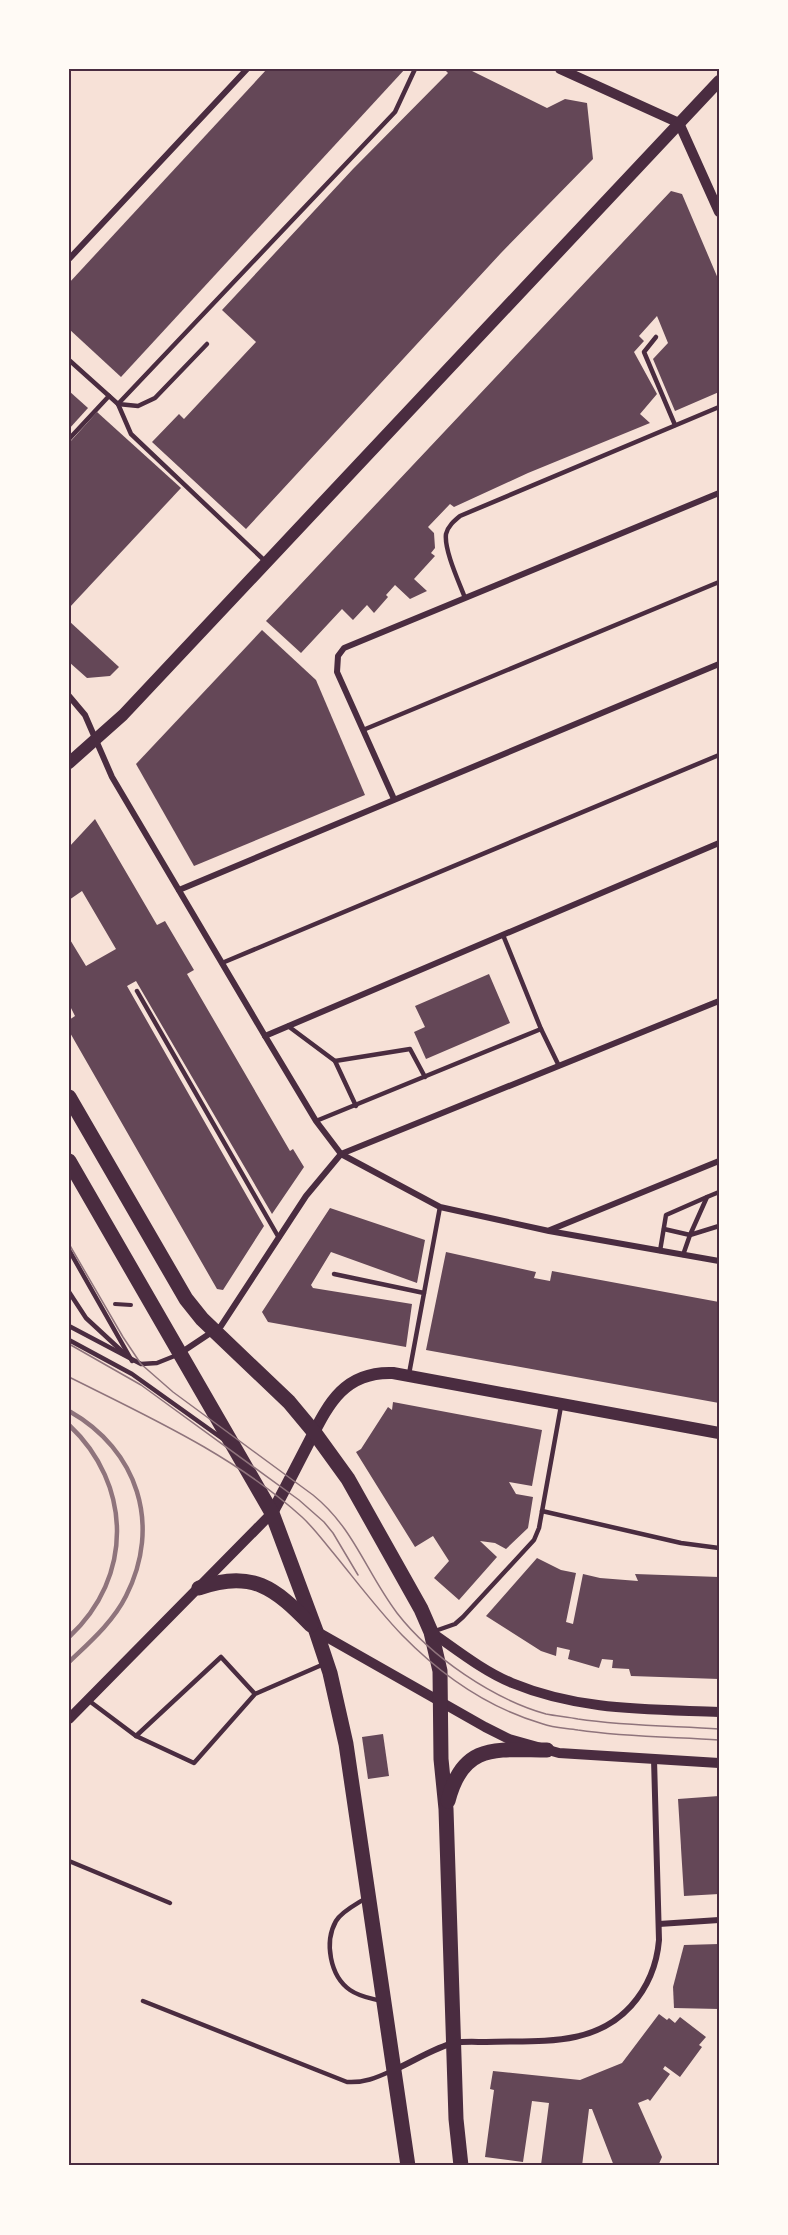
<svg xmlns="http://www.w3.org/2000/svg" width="788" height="2235" font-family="Raleway,sans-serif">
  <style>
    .building { fill: #644757 }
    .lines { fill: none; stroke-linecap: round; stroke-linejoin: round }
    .path { stroke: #4a2c40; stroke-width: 4 }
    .service { stroke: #4a2c40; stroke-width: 4.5 }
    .minor { stroke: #4a2c40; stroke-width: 6 }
    .tertiary { stroke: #4a2c40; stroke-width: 10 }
    .secondary { stroke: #4a2c40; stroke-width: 12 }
    .primary { stroke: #4a2c40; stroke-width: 15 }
    .tram { stroke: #8f747c; stroke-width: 1.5 }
    .rail { stroke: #8f747c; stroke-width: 4.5 }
    .neatline { fill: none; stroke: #4a2c40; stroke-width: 2 }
  </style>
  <rect width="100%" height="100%" fill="#f7e1d7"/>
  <!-- building -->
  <g class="building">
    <path d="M267,69H405L121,377L69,329V283Z"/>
    <path d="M444,69H468L547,108L565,99L587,103L593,159L501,253L246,529L152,442L179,414L184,419L256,342L222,310L353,169L448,73Z"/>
    <path d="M671,191L682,194L719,281V392L675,411L653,359L668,343L657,316L639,336L644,341L634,352L657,394L640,414L650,423L528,473L454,507L450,504L428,527L434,533L435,548L431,553L435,556L414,579L427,591L410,599L395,585L386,595L388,597L374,613L367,605L353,620L342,609L301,653L266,621Z"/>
    <path d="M69,391L88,408L69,429Z"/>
    <path d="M97,412L181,488L69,608V443Z"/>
    <path d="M69,621L119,667L110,676L87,678L69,662Z"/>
    <path d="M262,630L316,680L365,795L194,866L136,764Z"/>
    <path d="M95,819L157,925L165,921L194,970L187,974L290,1151L293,1149L304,1167L272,1214L136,981L127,986L264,1226L223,1290L217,1289L69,1031V1020L75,1016L69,1004V938L86,966L116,949L82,891L69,900V847Z"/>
    <path d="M489,974L510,1023L426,1059L414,1032L425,1027L415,1006Z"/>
    <path d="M330,1208L425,1240L417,1283L331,1252L311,1285L313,1288L412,1304L406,1347L268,1322L262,1312Z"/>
    <path d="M446,1252L536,1272L534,1278L550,1281L552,1271L719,1302V1403L426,1350Z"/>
    <path d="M393,1402L542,1430L532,1486L509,1482L516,1494L533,1497L528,1528L506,1549L495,1543L480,1541L497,1557L459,1600L434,1578L449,1561L433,1536L415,1547L356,1452L361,1449L388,1407L392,1410Z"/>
    <path d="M537,1558L561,1570L576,1573L566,1622L573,1624L583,1574L600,1578L638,1581L635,1574L719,1577V1679L631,1676L629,1669L612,1668L613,1660L602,1659L599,1668L568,1659L570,1650L557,1647L556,1656L541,1651L486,1616Z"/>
    <path d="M383,1734L389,1776L368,1779L362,1737Z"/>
    <path d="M719,1796V1894L684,1896L678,1799Z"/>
    <path d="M719,1944V2009L674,2008L673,1987L684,1945Z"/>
    <path d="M659,2014L667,2020L669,2018L675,2023L680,2017L706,2037L699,2045L702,2047L680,2077L665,2066L663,2069L670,2074L650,2101L648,2099L638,2103L662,2157L658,2166H614L592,2109H589L582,2166L541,2165L549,2103L532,2101L523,2162L485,2157L494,2090L490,2089L493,2071L580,2080L622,2063Z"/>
  </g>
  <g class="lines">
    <!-- path -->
    <path class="path" d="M115,1304L131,1305"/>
    <!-- service -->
    <g class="service">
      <path d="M656,337L644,352L675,425"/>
      <path d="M69,360L118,404L395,112L415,69"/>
      <path d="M118,404L131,434L266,562"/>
      <path d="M118,404L138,406L155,398L207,344"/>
      <path d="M69,439L109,396"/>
      <path d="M465,598C459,582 444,550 446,534C448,526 454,521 460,516L719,407"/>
      <path d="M363,730L719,582"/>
      <path d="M503,935L541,1029L559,1066"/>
      <path d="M222,963L719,755"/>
      <path d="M137,991L279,1238"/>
      <path d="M288,1026L335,1061L356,1106"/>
      <path d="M335,1061L410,1049L425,1077"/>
      <path d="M316,1121L541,1029"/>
      <path d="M664,1229L690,1235L707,1197L719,1192"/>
      <path d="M69,1250L132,1361"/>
      <path d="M660,1251L666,1215L707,1197"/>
      <path d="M683,1255L690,1235L719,1226"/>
      <path d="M334,1274L424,1293"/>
      <path d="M69,1292L86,1318L126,1355"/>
      <path d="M69,1326L141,1364L157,1363L177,1355"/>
      <path d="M69,1340L132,1374L223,1439"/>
      <path d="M409,1374L440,1207"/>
      <path d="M542,1511L681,1543L719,1548"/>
      <path d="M435,1631L455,1624L463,1617L534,1540L539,1528L561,1406"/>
      <path d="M255,1694L194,1763L136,1736L221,1657L255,1694L324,1664"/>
      <path d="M88,1700L136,1736"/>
      <path d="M69,1861L170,1903"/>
      <path d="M366,1898C357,1904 342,1911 336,1921C324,1942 330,1976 350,1990C360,1997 370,1998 381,2001"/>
      <path d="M143,2001L347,2082C364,2083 376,2078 391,2071"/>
    </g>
    <!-- minor -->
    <g class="minor">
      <path d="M69,259L247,69"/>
      <path d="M69,696L85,715L112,777L265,1036L316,1121L341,1154L440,1207L549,1231L719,1261"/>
      <path d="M394,799L337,672L338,656L344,648L719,493"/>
      <path d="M179,890L719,664"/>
      <path d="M265,1036L719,843"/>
      <path d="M550,1230L719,1161"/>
      <path d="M182,1352L221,1326L306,1196L341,1154L719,1001"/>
      <path d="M659,1924L719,1920"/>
      <path d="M396,2069C412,2062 438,2046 454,2043C464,2041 476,2042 486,2042C538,2040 593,2048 631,2006C648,1987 657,1964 659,1940L654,1759"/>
    </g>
    <!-- tertiary -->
    <g class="tertiary">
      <path d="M560,69L679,123L719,212"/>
      <path d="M316,1631L485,1727L509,1739L559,1753L719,1763"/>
      <path d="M431,1632C457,1650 483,1671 512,1683C580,1711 647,1709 719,1712"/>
      <path d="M69,1719L272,1513"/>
    </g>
    <!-- secondary -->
    <g class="secondary">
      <path d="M69,763L123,715L719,81"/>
      <path d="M272,1513C284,1491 295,1469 307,1446C327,1407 342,1371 393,1373L719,1433"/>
    </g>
    <!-- primary -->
    <g class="primary">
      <path d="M69,1097L186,1299L202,1319L289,1402L314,1432L348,1479L421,1609L431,1632L440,1671L441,1759L446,1809L456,2119L461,2166"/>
      <path d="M69,1161L272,1513L316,1631L330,1673L346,1744L408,2166"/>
      <path d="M199,1588C252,1569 275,1588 311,1625"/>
      <path d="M448,1801C463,1742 497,1750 547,1750"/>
    </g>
    <!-- tram -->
    <g class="tram">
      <path d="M69,1244L123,1337L141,1364L173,1392L313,1495C354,1528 366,1572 397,1613C431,1657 493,1699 546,1714C556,1716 568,1717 578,1719C625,1726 672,1726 719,1729"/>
      <path d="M69,1344L141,1385L299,1500L324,1522L333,1533L358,1575"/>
      <path d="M69,1377C149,1417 235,1456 302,1517C314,1528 324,1542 335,1555C357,1582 378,1610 402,1635C442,1676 488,1708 543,1724C554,1728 567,1728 578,1730C625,1737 672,1737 719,1740"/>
    </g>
    <!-- rail -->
    <g class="rail">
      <path d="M69,1411C138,1450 162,1525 126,1596C113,1622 90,1642 69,1662"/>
      <path d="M69,1425C132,1484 134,1577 69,1637"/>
    </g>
  </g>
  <!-- border -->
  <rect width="788" height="2235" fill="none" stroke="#fffaf5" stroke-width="141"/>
  <rect x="70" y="70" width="648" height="2094" class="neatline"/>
</svg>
